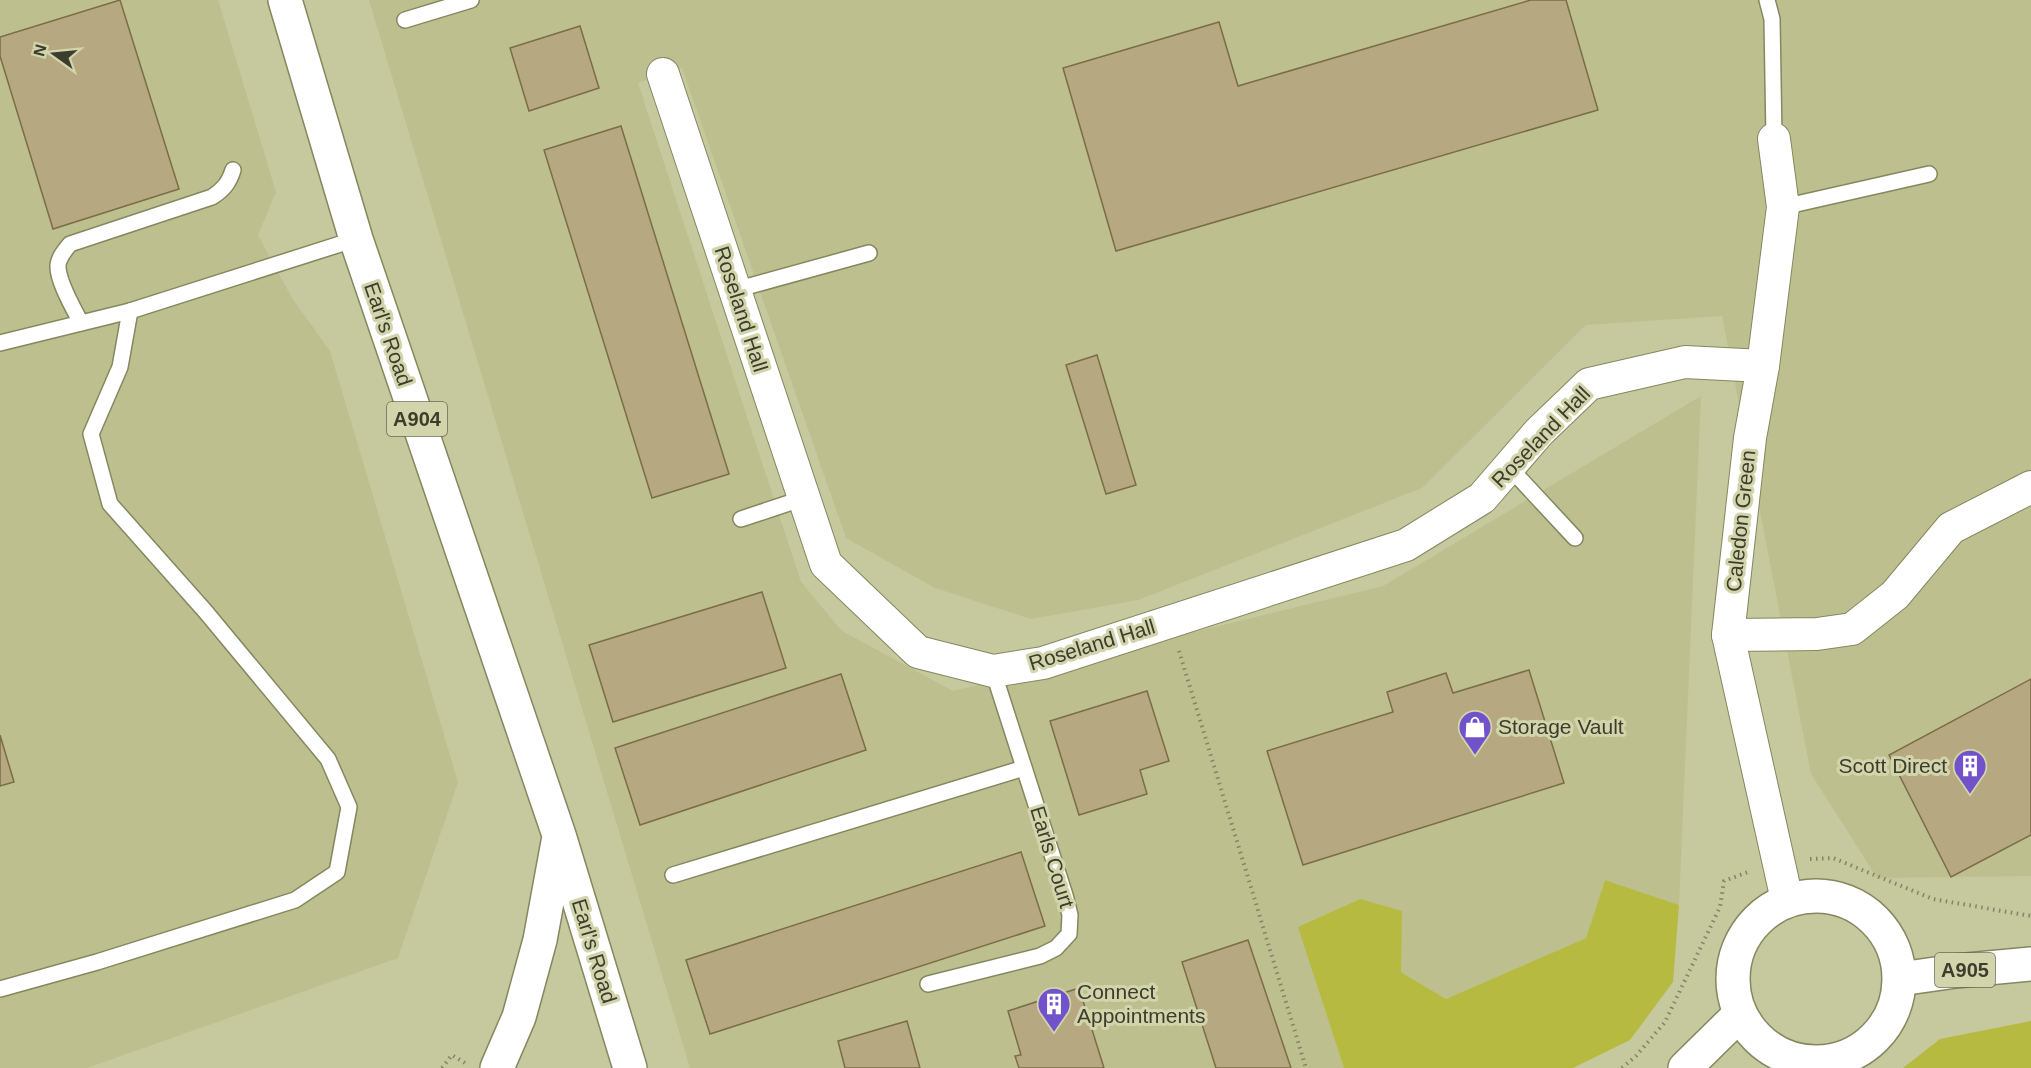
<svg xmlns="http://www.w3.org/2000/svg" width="2031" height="1068" font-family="Arial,sans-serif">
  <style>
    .built { fill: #bdc08e }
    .green { fill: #b7ba40 }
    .building { fill: #b6a880; stroke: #7a6d47; stroke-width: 1.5 }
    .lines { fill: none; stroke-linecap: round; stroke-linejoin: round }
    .service-casing { stroke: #85875f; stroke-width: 18 }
    .minor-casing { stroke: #85875f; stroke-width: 34 }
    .primary-casing { stroke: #85875f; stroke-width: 36 }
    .path { stroke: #828466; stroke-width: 4; stroke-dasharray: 1.5 4.5; stroke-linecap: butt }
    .service { stroke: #fff; stroke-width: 15 }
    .minor { stroke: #fff; stroke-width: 32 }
    .primary { stroke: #fff; stroke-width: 33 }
    .labels { text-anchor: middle; stroke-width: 6; stroke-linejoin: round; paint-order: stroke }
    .shield { fill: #d2d5ab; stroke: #696b52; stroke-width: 1.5 }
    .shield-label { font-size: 20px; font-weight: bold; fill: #3c3d2c }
    .street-label { font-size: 21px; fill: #3c3d2c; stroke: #d2d5ab }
    .poi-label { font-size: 21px; fill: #3c3d2c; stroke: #d2d5ab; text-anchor: start }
  </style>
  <rect width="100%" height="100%" fill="#c6c89e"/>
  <!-- built -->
  <g class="built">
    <path d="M0,0H218L276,192L258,235L292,298L330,351L458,782L398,958L87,1068H0Z"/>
    <path d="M369,0H2031V876L1877,878L1811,774L1722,316L1586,325L1422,488L1138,600L1031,619L935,588L846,538L682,68L638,83L801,582L842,631L953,691L1383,586L1701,396L1679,905L1605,880L1586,938L1446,999L1401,972L1360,899L1299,927L1344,1068H690Z"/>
  </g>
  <!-- green -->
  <g class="green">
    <path d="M1605,880L1679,905L1673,982L1630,1040L1573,1068H1344L1298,927L1360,899L1402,911L1401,972L1446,999L1586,938Z"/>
    <path d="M2031,1021V1068H1903L1940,1039Z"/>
  </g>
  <!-- building -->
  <g class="building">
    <path d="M120,0L179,189L53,229L0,56V37Z"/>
    <path d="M1531,0H1566L1598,110L1116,251L1063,68L1219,22L1238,86Z"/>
    <path d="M580,26L599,88L529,111L510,48Z"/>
    <path d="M621,126L729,474L652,498L544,150Z"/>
    <path d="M1097,355L1136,485L1106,494L1066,365Z"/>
    <path d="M762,592L786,668L613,722L589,645Z"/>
    <path d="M1529,670L1564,783L1303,865L1267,751L1393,712L1387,692L1446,673L1453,693Z"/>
    <path d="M841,674L866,750L640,825L615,748Z"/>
    <path d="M2031,679V835L1951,877L1889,755Z"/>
    <path d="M1147,691L1169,761L1140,770L1147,794L1079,815L1050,721Z"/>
    <path d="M0,735L14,782L0,786Z"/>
    <path d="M1021,852L1045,926L710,1034L686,960Z"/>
    <path d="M1248,940L1291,1068H1216L1182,962Z"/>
    <path d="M1079,988L1104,1068H1019L1015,1056L1021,1055L1008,1011Z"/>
    <path d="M907,1021L920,1068H845L838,1041Z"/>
  </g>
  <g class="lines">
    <!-- service casing -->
    <g class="service-casing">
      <g id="service">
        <path d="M1767,0L1772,19L1774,139"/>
        <path d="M405,20L471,0"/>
        <path d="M1783,207L1929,174"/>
        <path d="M735,290L869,253"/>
        <path d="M81,323C74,309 57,281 58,265C59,257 65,250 70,244L212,197C223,190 229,183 233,170"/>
        <path d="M0,343L130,311L356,239"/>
        <path d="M1509,467L1575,538"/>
        <path d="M741,519L804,498"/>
        <path d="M673,875L1024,768"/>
        <path d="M928,984L1040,956L1056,948L1069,934L1070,915L1065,895L993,671"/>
        <path d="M0,989L97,962L295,900L337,872L349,807L328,759L205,611L110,504L91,434L120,367L130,311"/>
      </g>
    </g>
    <!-- minor casing -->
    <g class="minor-casing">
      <g id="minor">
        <path d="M663,74L826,564L918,652L993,671L1043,663L1406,545L1482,498L1539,432L1589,384L1685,362L1763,366"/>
        <path d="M1774,139L1783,207L1763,366L1750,438L1728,635L1787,900"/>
        <path d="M1728,635L1817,634L1852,629L1895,595L1951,528L2031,487"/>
      </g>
    </g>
    <!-- primary casing -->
    <g class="primary-casing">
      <g id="primary">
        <path d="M285,0L356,239L559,835L630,1068"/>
        <circle cx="1816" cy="979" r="83"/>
        <path d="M1900,979L1956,971L2031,964"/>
        <path d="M497,1068L519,1017L540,940L558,842"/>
        <path d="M1685,1068L1740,1014"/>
      </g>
    </g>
    <!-- path -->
    <g class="path">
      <path d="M1179,651L1306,1068"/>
      <path d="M1810,859L1833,858L1933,899L2031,916"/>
      <path d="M442,1068L452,1055L465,1063"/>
      <path d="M1622,1068L1636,1056L1665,1022L1720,907L1724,881L1748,872"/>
    </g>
    <!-- service -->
    <use href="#service" class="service"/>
    <!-- minor -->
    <use href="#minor" class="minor"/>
    <!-- primary -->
    <use href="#primary" class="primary"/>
  </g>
  <!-- icons -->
  <defs>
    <g id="shop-pin" transform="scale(1.725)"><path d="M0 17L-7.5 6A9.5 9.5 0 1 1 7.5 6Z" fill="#7152cb" stroke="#d2d5ab"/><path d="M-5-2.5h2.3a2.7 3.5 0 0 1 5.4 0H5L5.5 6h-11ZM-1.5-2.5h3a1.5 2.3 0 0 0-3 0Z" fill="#fff"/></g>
    <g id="building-pin" transform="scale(1.725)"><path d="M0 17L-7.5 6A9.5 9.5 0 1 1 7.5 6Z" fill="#7152cb" stroke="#d2d5ab"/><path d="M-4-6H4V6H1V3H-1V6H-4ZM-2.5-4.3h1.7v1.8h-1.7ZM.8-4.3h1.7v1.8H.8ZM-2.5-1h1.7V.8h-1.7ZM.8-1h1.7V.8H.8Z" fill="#fff"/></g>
  </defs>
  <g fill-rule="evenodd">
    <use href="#shop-pin" x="1475" y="727"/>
    <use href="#building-pin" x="1970" y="766"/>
    <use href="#building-pin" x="1054" y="1004"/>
  </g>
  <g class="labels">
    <!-- shield labels -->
    <g class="shield">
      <rect x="387" y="402" width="60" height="34" rx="4.5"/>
      <rect x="1935" y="953" width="60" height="34" rx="4.5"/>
    </g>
    <g class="shield-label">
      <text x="417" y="426">A904</text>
      <text x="1965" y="977">A905</text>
    </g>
    <!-- street labels -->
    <g class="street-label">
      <text transform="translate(741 309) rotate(72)" y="7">Roseland Hall</text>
      <text transform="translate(388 334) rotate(71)" y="7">Earl's Road</text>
      <text transform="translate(1541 437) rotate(-46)" y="7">Roseland Hall</text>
      <text transform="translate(1741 521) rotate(-84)" y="7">Caledon Green</text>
      <text transform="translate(1092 645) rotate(-17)" y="7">Roseland Hall</text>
      <text transform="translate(1052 857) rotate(73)" y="7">Earls Court</text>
      <text transform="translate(594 951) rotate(73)" y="7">Earl's Road</text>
    </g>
    <!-- poi labels -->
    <g class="poi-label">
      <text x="1498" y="734">Storage Vault</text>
      <text x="1947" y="773" text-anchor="end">Scott Direct</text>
      <text x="1077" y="999">Connect<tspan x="1077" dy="24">Appointments</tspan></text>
    </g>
  </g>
  <!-- north arrow -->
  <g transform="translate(54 54) rotate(285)" stroke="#d2d5ab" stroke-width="4.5" paint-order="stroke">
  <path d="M0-4.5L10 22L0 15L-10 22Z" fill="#3c3d2c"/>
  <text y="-9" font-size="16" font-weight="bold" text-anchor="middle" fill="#3c3d2c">N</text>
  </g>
</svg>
